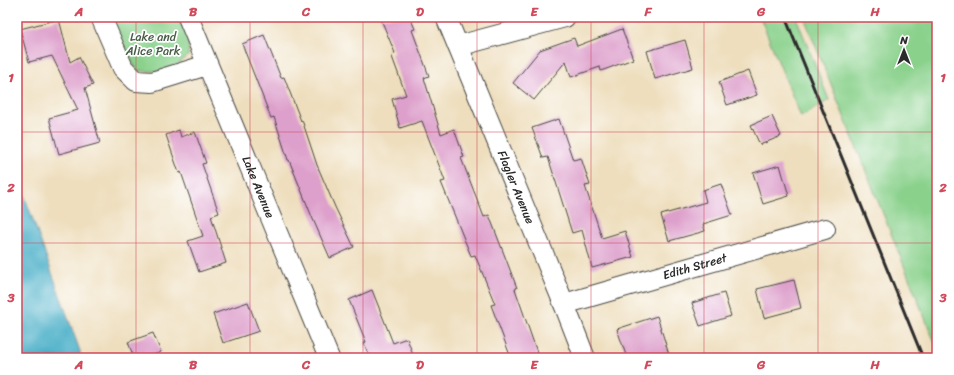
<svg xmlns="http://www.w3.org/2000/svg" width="954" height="375" font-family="Sriracha,sans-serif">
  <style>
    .green { fill: #8ad18c; stroke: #5a7e5c }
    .water { fill: #48afc7; stroke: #3a6d79 }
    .building { fill: #dd9fcb }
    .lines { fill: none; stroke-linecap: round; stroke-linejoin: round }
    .minor-casing { stroke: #484641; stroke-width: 22 }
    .minor { stroke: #fff; stroke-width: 20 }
    .rail { stroke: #2b2b2b; stroke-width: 3 }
    .grid { fill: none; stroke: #d1495b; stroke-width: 1; stroke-opacity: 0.55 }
    .labels { text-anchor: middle; stroke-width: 3.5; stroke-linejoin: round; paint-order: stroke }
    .park-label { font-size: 12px; fill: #485d48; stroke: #fff }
    .street-label { font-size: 12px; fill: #2b2b2b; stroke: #fff }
    .neatline { fill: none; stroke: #d1495b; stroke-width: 1.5 }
    .grid-label { font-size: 13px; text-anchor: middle; font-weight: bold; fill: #d1495b }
  </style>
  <rect width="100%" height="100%" fill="#fff"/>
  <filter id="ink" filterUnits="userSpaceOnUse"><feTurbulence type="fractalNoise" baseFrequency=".025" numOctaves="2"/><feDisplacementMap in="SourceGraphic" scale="8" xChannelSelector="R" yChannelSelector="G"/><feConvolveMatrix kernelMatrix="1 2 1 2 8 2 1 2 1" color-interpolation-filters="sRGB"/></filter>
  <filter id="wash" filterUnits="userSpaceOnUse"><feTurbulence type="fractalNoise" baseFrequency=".012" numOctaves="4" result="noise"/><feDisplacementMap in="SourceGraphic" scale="16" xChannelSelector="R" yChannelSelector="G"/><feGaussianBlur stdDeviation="0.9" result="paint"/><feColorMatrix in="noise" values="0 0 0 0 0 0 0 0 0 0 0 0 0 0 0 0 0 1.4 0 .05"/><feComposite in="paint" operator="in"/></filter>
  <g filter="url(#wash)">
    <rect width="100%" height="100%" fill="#eedebd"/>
    <!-- green -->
    <g class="green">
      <path d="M110,17H180L189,40L188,56L170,71H138L132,62Z"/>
      <path d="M760,17H796L829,100L801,117Z"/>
      <path d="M804,17H937V348Z"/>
    </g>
    <!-- water -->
    <path class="water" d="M17,175L80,351V358H17Z"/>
    <g id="blocks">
      <!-- building -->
      <g class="building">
        <path d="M380,17H410L415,29L412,30L429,76L424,78L441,134L454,129L464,157L461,158L484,217L489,215L517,288L515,289L539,358H511L491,305L495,304L475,255L471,256L441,182L445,181L422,121L400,128L392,99L406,95L391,54L395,53Z"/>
        <path d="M59,19L70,62L79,57L93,85L85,88L100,143L59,154L49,118L78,110L52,56L29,62L20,29Z"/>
        <path d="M622,29L633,59L601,71L600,67L571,77L566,61L534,100L513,83L540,50L574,38L577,46Z"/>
        <path d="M264,35L281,78L284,77L301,121L302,120L317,165L335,207L354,247L330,258L312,217L289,160H288L274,117L271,118L242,44Z"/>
        <path d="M685,40L693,68L655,79L647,51Z"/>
        <path d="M748,71L757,95L727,105L719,82Z"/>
        <path d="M772,116L781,136L760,145L751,125Z"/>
        <path d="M559,119L573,160L581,158L590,185L585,186L602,238L625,231L633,257L592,268L582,230L572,233L548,157L543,158L532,128Z"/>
        <path d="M179,130L181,137L195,132L206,163L202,164L219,213L211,216L226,263L199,272L188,241L203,236L181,172L179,173L166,135Z"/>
        <path d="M780,165L789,196L763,204L753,173Z"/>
        <path d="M721,184L732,215L703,224L705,231L669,241L661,215L706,202L703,190Z"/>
        <path d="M794,280L801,308L764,318L757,289Z"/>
        <path d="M372,290L393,343L407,338L414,358H370L364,343L366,342L349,300Z"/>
        <path d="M724,293L731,316L700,326L692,303Z"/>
        <path d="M248,302L259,331L223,343L213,314Z"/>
        <path d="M657,316L670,358H627L617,329Z"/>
        <path d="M153,333L161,352L146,358H134L128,342Z"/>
      </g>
    </g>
  </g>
  <g filter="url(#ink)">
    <use href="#blocks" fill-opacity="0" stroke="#484641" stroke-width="1"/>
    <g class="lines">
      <!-- minor casing -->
      <g class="minor-casing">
        <g id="minor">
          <path d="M101,17L123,68L136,81L152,82L207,65"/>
          <path id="s1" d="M188,17L329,358"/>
          <path id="s2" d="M446,17L564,304L585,358"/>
          <path d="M458,46L565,17"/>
          <path id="s3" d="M564,304L825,229"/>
        </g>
      </g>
      <!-- minor -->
      <use href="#minor" class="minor"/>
      <!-- rail -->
      <path class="rail" d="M785,17L923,358"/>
    </g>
  </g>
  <!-- grid -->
  <path class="grid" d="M136,17V358M250,17V358M363,17V358M477,17V358M591,17V358M704,17V358M818,17V358M17,132H937M17,243H937"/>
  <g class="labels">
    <!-- park labels -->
    <g class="park-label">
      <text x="153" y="41">Lake and<tspan x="153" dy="14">Alice Park</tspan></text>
    </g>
    <!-- street labels -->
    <g class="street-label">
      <text dy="4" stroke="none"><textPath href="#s2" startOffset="184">Flagler Avenue</textPath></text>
      <text dy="4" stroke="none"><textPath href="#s1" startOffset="184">Lake Avenue</textPath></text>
      <text dy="4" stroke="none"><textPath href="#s3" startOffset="136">Edith Street</textPath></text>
    </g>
  </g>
  <!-- margin -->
  <rect width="954" height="375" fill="none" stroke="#fff" stroke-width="44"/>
  <!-- north arrow -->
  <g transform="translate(904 50)" stroke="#ffffff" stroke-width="3" paint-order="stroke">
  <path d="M0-3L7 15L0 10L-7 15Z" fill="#2b2b2b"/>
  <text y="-6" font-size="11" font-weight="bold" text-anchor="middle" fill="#2b2b2b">N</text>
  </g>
  <rect x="22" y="22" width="910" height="331" class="neatline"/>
  <g class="grid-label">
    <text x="79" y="16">A</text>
    <text x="193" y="16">B</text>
    <text x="306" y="16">C</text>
    <text x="420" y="16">D</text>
    <text x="534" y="16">E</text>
    <text x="648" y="16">F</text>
    <text x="761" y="16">G</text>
    <text x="875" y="16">H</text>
    <text x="11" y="82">1</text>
    <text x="943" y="82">1</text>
    <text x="11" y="192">2</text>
    <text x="943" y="192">2</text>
    <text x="11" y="302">3</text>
    <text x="943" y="302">3</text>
    <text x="79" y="369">A</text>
    <text x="193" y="369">B</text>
    <text x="306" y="369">C</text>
    <text x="420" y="369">D</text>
    <text x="534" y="369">E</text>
    <text x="648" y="369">F</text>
    <text x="761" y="369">G</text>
    <text x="875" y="369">H</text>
  </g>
</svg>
